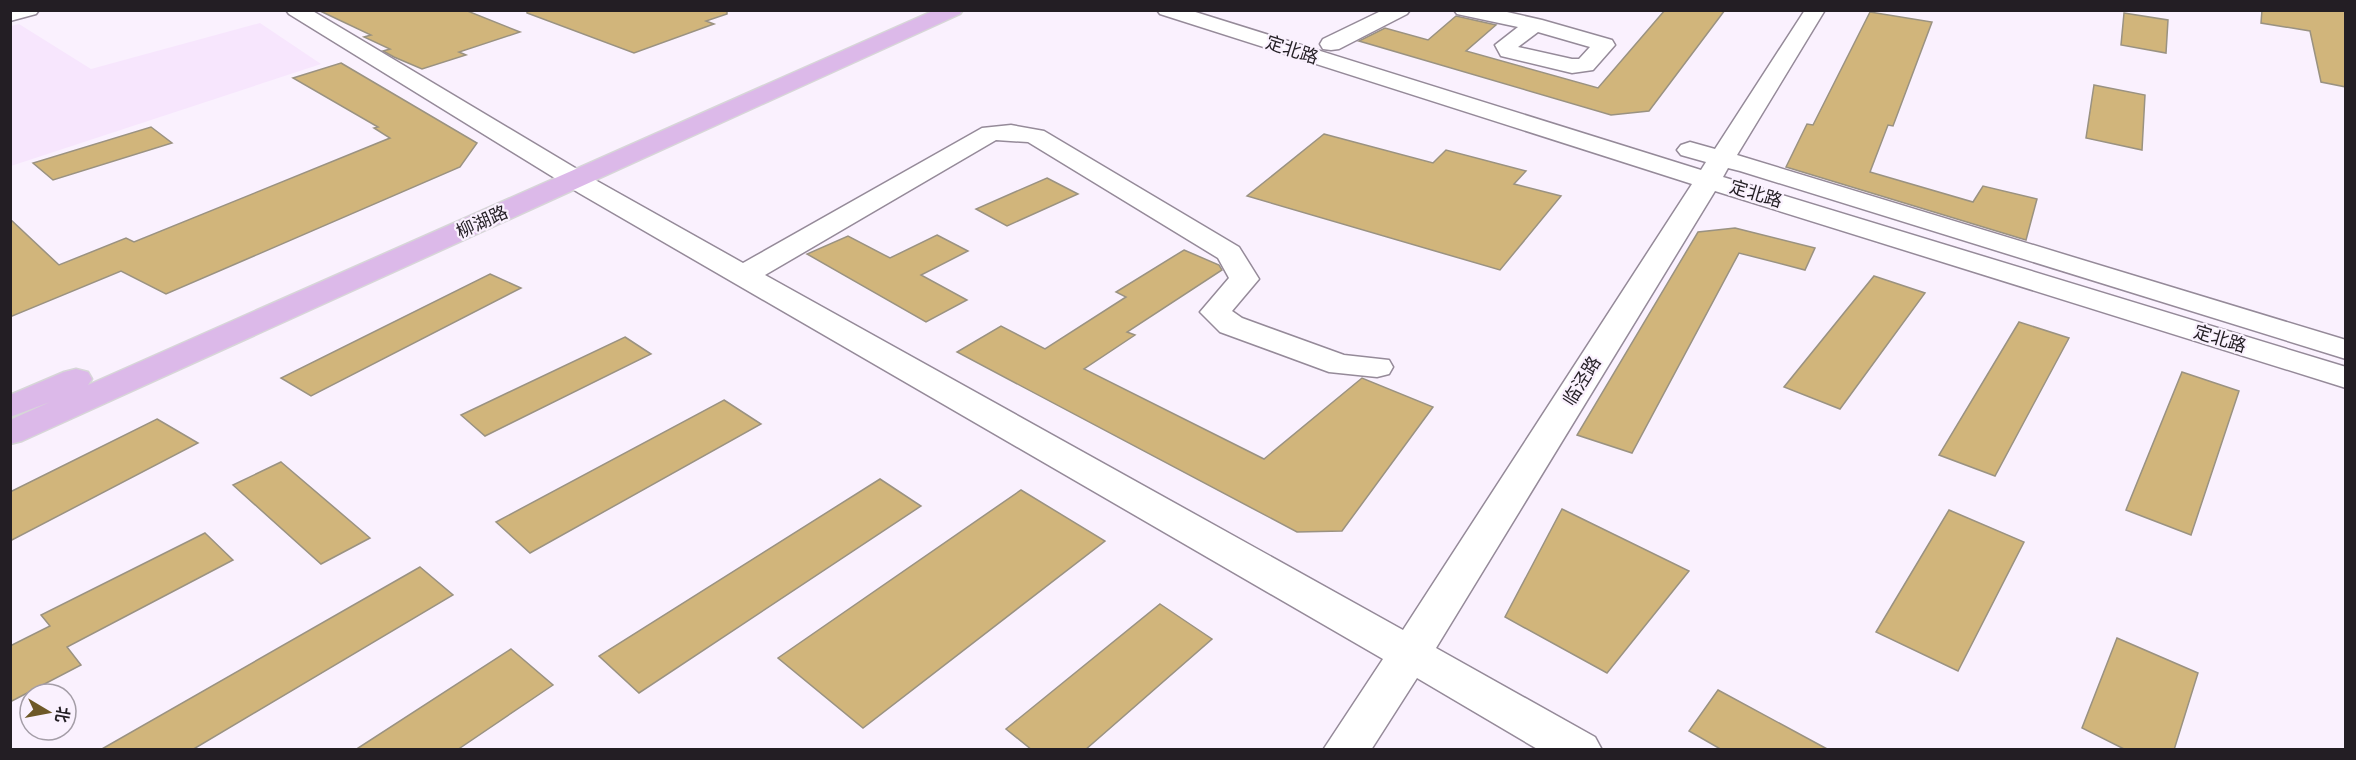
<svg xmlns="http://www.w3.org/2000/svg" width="2356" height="760" font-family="'Asap Condensed','Noto Sans SC',sans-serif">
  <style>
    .built { fill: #f7e6fd }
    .building { fill: #d1b57b; stroke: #9a9281; stroke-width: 1.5 }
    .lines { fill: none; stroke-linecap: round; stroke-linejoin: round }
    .minor-casing { stroke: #958a99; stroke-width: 3 }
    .major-casing { stroke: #d7d6d8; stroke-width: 3 }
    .minor { fill: #fff; fill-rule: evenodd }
    .major { fill: #dcb9e9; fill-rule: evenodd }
    .labels { text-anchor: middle; stroke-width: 4.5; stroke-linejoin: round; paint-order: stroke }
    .street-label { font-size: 18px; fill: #231e24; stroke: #faf1fe }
  </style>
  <rect width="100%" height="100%" fill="#faf1fe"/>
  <!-- built -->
  <path class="built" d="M260,23L321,64L11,166V26L19,24L91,69Z"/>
  <!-- building -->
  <g class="building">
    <path d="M318,10H465L520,32L459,52L466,55L422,69L394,57L383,51L390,49L364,37L371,35Z"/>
    <path d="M527,10H727V14L706,21L714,24L634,53L527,13Z"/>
    <path d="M1665,10H1725L1649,111L1611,115L1359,41L1385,28L1428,40L1456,16L1496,25L1466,51L1598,88Z"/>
    <path d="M2262,10H2346V87L2321,82L2310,31L2261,23Z"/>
    <path d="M1870,12L1932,22L1893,126L1888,125L1870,172L1973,202L1983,186L2037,199L2026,240L1786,167L1807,124L1813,125Z"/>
    <path d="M2124,13L2168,20L2166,53L2121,45Z"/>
    <path d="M341,63L477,143L460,167L166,294L121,271L10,317V219L59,265L126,238L134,242L390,138L374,128L378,127L293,78Z"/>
    <path d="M2094,85L2145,95L2142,150L2086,138Z"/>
    <path d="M151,127L172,143L53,180L33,163Z"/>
    <path d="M1324,134L1433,163L1446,150L1526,171L1514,184L1561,196L1500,270L1247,196Z"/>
    <path d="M1047,178L1078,194L1007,226L976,209Z"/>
    <path d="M1735,228L1815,248L1805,270L1739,253L1632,453L1577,435L1698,232Z"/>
    <path d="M937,235L968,251L921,275L967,300L926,322L807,254L848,236L890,258Z"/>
    <path d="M1184,250L1219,265L1222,270L1127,332L1135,335L1084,369L1264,459L1362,378L1433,407L1342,531L1297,532L957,352L1001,326L1045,349L1126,297L1116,292Z"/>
    <path d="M490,274L521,288L311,396L281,378Z"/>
    <path d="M1874,276L1925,293L1840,409L1784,387Z"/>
    <path d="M2019,322L2069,338L1995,476L1939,455Z"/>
    <path d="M625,337L651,354L485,436L461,415Z"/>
    <path d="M2182,372L2239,391L2191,535L2126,510Z"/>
    <path d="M724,400L761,424L530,553L496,522Z"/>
    <path d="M157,419L198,443L10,541V492Z"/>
    <path d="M281,462L370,538L321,564L233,485Z"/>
    <path d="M880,479L921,506L639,693L599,656Z"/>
    <path d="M1021,490L1105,541L863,728L778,658Z"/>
    <path d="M1562,509L1689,571L1607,673L1505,617Z"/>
    <path d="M1949,510L2024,542L1958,671L1876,632Z"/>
    <path d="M205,533L233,560L67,647L81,665L10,702V646L50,626L41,615Z"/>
    <path d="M420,567L453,595L192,750H100Z"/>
    <path d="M1160,604L1212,639L1085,750H1032L1006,729Z"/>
    <path d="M2117,638L2198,673L2174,750H2126L2082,728Z"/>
    <path d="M511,649L553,685L457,750H355Z"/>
    <path d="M1718,690L1829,750H1722L1689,731Z"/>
  </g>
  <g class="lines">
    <!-- minor casing -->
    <g class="minor-casing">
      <g id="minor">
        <path d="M10,10H39L36,14L10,21Z"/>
        <path d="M286,10H311L597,181L743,263L982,128L1011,125L1044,131L1239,247L1259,279L1232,311L1242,318L1344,355L1389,360L1393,367L1389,374L1377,377L1329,372L1220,332L1200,312L1229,278L1218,258L1028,142L996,140L765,275L1403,630L1692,184L1160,14L1157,10H1189L1701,170L1706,162L1681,155L1677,150L1681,145L1690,142L1715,149L1805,10H1825L1737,155L2346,340V359L1740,171L1728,168L1723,177L2346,367V388L1715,191L1436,648L1595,737L1602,750H1539L1417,678L1371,750H1323L1383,659L579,193L289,14Z"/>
        <path d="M1383,10H1410L1407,14L1339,49L1331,50L1323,49L1320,44L1323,39Z"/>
        <path d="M1454,10H1498L1542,20L1612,40L1615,45L1593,70L1572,73L1501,56L1495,45L1518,27L1457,14ZM1538,32L1590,47L1579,59H1572L1518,47Z"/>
      </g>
    </g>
    <!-- major casing -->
    <g class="major-casing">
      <path id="major" d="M935,10H963L960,14L22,441L10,444V420L50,402L10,417V395L64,372L76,369L88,372L92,379L88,385Z"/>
    </g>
    <!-- minor -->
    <use href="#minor" class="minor"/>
    <!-- major -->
    <use href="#major" class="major"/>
  </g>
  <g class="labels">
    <!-- street labels -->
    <g class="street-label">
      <text transform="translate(1292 50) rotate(18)" y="6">定北路</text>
      <text transform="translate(1756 194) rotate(17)" y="6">定北路</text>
      <text transform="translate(482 222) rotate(-24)" y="6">柳湖路</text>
      <text transform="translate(2220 339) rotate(17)" y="6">定北路</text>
      <text transform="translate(1582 381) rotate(-58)" y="6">临泾路</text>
    </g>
  </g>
  <!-- border -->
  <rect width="2356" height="760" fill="none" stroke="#231e24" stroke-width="24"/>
  <!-- north arrow -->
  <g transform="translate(48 712) rotate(100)"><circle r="28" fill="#faf1fe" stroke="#a49da7" stroke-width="1.5"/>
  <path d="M0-4.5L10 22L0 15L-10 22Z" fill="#6e5928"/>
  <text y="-9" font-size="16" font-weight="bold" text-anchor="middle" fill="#231e24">北</text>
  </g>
</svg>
